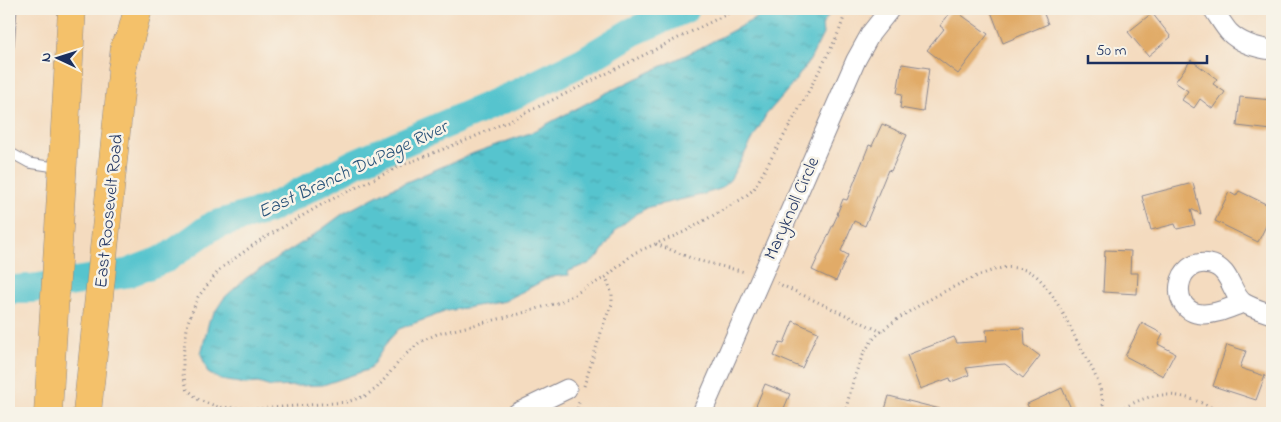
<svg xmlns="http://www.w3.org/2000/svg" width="1281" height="422" font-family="'Indie Flower',sans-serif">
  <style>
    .water { fill: url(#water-ripples); stroke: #397a96 }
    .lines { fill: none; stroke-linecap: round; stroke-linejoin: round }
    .river { stroke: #57c4ce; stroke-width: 29 }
    .building { fill: #e1ab67 }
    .lane-casing { stroke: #88858e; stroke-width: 11 }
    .street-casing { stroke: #88858e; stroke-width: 21 }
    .primary-casing { stroke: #88858e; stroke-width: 29 }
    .highway-casing { stroke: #88858e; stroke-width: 29 }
    .path { stroke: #88858e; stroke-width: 3; stroke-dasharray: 1 4; stroke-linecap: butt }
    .lane { stroke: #fff; stroke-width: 9 }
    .street { stroke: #fff; stroke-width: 19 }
    .primary { stroke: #f4c16b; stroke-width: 28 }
    .highway { stroke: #f4c16b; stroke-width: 28 }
    .labels { text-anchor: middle; stroke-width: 5; stroke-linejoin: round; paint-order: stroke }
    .street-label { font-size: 18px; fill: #1b2f5e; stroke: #f7f3e8 }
    .water-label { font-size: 19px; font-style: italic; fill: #2a547a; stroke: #f7f3e8 }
  </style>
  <defs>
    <pattern id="water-ripples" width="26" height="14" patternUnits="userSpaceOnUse" patternTransform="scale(1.25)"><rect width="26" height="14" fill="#57c4ce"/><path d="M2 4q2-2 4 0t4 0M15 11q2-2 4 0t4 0" fill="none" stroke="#47a0aa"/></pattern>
  </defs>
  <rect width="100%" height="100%" fill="#f7f3e8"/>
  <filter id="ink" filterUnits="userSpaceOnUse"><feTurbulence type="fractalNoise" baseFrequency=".02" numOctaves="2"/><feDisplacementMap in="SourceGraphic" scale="10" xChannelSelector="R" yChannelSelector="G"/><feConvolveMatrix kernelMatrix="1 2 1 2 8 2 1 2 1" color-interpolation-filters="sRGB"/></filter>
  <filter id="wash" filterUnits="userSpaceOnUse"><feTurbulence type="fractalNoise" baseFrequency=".0096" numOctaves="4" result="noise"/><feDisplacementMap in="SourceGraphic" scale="20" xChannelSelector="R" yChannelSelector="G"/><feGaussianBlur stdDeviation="1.12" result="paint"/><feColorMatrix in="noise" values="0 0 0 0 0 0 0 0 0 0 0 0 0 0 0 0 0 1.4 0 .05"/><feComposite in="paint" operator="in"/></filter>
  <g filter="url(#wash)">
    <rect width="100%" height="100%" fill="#f4dbbf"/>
    <!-- water -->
    <g class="water">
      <path d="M773,9H833L822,25L823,34L810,60L792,85L766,115L730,180L720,189L701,195L649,207L636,214L617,229L598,257L588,264L568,271L569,275L550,277L505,301L447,311L399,329L388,341L370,369L323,385L271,387L258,383L246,384L221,380L208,373L201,354L209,321L224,298L246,278L311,237L344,213L388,190L474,153L530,133L606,93L698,49Z"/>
      <path d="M1176,409L1186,413H1144L1150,410Z"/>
    </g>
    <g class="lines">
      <!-- river -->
      <path class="river" d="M9,290L35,288L128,273L167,258L212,226L269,209L355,163L516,94L584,61L632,32L685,9"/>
    </g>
    <g id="blocks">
      <!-- building -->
      <g class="building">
        <path d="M953,9L988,34L958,74L927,50L944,29L940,26Z"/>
        <path d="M990,9H1042L1048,24L1003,43Z"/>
        <path d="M1152,13L1171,37L1148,56L1128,32Z"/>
        <path d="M1191,60L1217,79L1213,84L1225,92L1213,109L1200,99L1194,108L1182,100L1188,91L1175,82Z"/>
        <path d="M902,64L929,68L923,112L900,108L902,94L897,93Z"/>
        <path d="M1240,97L1272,100V130L1237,126Z"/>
        <path d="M882,124L907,135L891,171L888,170L865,226L854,221L841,251L848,255L836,281L812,270L838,214H837L843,199L847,200L869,145L872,146Z"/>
        <path d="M1193,183L1201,214L1191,209L1195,225L1177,229L1175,224L1151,230L1142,196Z"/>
        <path d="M1239,191L1272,207V214L1258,242L1215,221L1229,192L1236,196Z"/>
        <path d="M1105,250L1131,251L1130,273H1138L1137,294L1103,292Z"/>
        <path d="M793,321L818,332L802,368L774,356L780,342L784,343Z"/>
        <path d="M1142,323L1163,334L1158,344L1175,353L1163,376L1125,356Z"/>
        <path d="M1024,328L1025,345L1040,356L1023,378L1005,364L990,365L966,368L969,375L951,382L950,378L920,389L907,355L954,337L957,343L987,341L986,330Z"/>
        <path d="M1227,345L1246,351L1240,368L1265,376L1256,400L1213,386Z"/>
        <path d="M765,384L790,394L782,413H753Z"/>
        <path d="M1062,388L1073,413H1031L1027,404Z"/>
        <path d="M889,396L940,409L939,413H884Z"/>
      </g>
    </g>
  </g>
  <g filter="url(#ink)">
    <use href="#blocks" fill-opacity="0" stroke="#88858e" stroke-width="1"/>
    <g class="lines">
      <!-- lane casing -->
      <g class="lane-casing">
        <g id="lane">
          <path d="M9,46L12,9"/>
          <path d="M9,150L11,153L29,163L61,168"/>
        </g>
      </g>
      <!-- street casing -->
      <g class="street-casing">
        <g id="street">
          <path d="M1213,9C1218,16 1223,25 1229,32C1240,43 1257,48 1272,50"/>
          <path d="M1243,303C1231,307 1215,315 1202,314C1167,312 1175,256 1210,264C1231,268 1231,295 1244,303C1252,308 1263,311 1272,314"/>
          <path d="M517,413L567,389"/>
          <path d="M702,413L856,60L871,33L890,9"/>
        </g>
      </g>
      <!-- primary casing -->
      <g class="primary-casing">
        <g id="primary">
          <path d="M48,413L72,9"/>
          <path d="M87,413L125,45"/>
        </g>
      </g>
      <!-- highway casing -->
      <g class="highway-casing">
        <path id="highway" d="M122,69L138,9"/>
      </g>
      <!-- path -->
      <g class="path">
        <path d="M737,9L561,96L472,138L405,164L328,201L259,241L220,269L198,297L188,322L183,355V374L187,389L199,400L218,407L258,409L347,402L365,396L377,388L403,357L420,342L437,334L519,314L560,302L606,277L634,253L684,232L742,199L754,189C775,151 797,114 817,75C828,54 841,32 846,9"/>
        <path d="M656,244L696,260L745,272"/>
        <path d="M777,283L882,332"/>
        <path d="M584,386L605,320L612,304V294L606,277"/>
        <path d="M576,413L580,399"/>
        <path d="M845,413C851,389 856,363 871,342C887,319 975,272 1003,268C1009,266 1027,269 1032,273C1049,283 1067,321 1076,339C1088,361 1105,387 1103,413"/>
        <path d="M1116,413C1155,387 1182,391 1222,413"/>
      </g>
      <!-- lane -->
      <use href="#lane" class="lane"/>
      <!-- street -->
      <use href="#street" class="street"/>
      <!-- primary -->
      <use href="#primary" class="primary"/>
      <!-- highway -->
      <use href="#highway" class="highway"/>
    </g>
  </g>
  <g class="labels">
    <!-- street labels -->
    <g class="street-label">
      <text transform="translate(791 208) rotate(-66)" y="6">Maryknoll Circle</text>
      <text transform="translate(108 211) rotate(-84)" y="6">East Roosevelt Road</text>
    </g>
    <!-- water labels -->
    <g class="water-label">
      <text transform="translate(352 168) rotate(-25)" y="7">East Branch DuPage River</text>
    </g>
  </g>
  <!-- margin -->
  <rect width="1281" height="422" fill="none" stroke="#f7f3e8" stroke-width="30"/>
  <!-- north arrow -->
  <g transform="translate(58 58) rotate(274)" stroke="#f7f3e8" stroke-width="4" paint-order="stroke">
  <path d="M0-4L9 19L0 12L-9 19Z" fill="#1b2f5e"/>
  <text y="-8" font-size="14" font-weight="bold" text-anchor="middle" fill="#1b2f5e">N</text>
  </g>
  <!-- scale -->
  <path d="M1088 55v8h119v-8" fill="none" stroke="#1b2f5e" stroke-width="2.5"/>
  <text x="1096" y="55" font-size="15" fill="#1b2f5e" stroke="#f7f3e8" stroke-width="4" paint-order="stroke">50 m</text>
</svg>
